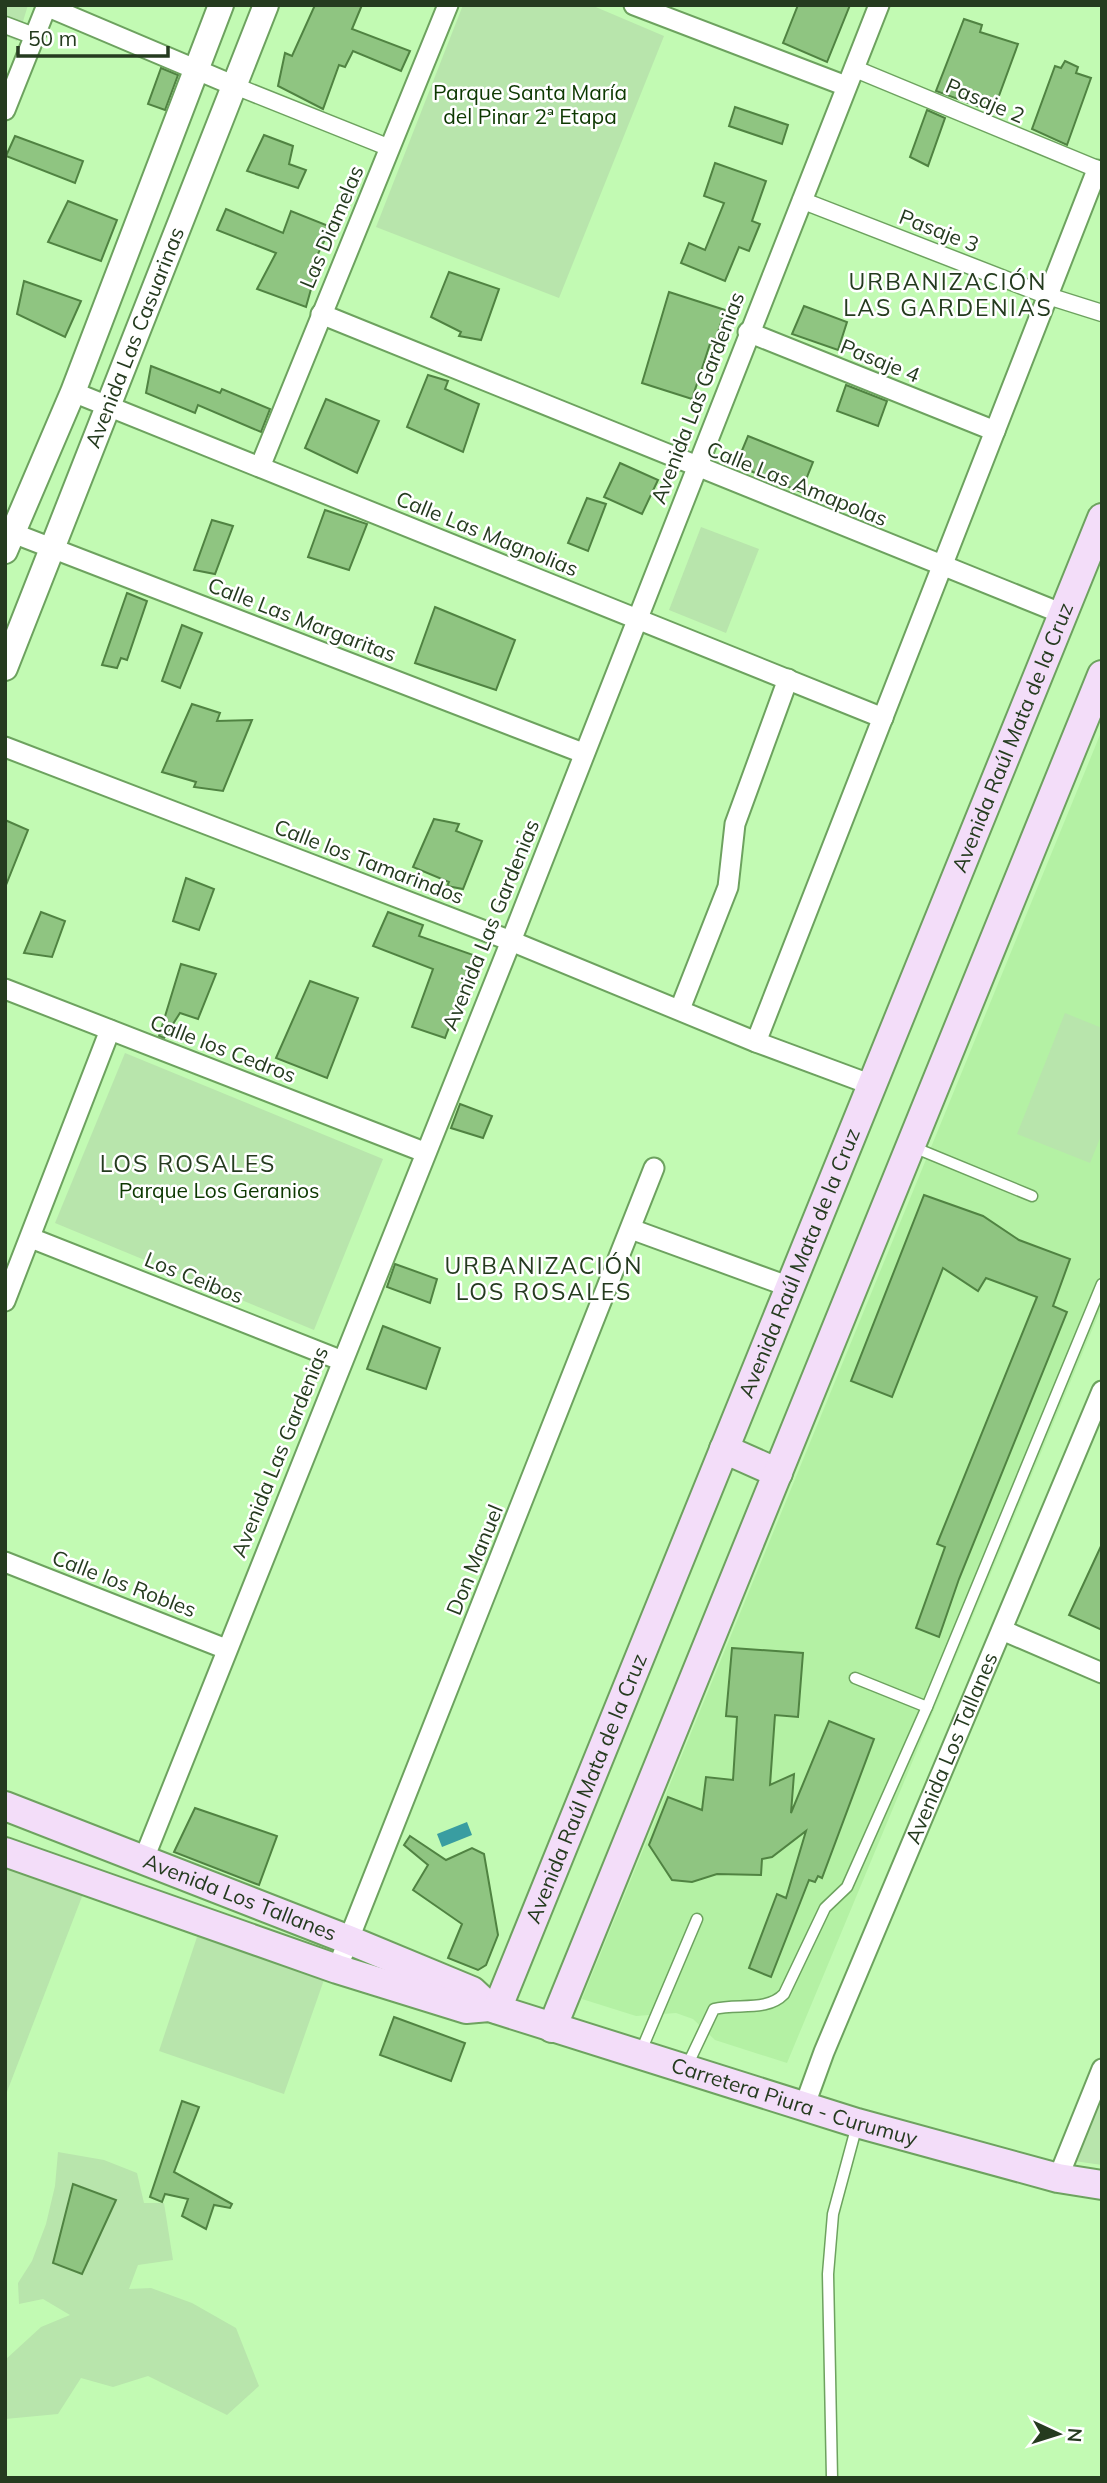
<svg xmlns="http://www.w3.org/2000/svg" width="1107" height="2483" font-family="Mulish,sans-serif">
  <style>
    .built { fill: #b4f1a4 }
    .green { fill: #b8e5ac }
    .water { fill: #399da1 }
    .building { fill: #8fc581; stroke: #508342; stroke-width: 2 }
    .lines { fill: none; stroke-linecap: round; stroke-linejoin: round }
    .service-casing { stroke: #6da25f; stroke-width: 13 }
    .pedestrian-casing { stroke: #6da25f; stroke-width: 19 }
    .minor-casing { stroke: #6da25f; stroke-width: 23 }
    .tertiary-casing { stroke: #6da25f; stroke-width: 28 }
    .secondary-casing { stroke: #6da25f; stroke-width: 32 }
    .service { stroke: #fff; stroke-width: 10 }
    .pedestrian { stroke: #fff; stroke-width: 16 }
    .minor { stroke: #fff; stroke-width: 19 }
    .tertiary { stroke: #fff; stroke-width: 24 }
    .secondary { stroke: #f3ddf9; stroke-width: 28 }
    .labels { text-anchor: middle; stroke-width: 5; stroke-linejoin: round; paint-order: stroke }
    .park-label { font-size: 21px; fill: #0c3800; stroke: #fff }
    .street-label { font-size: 21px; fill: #253b1f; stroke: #fff }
    .neighbourhood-label { font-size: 23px; letter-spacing: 2px; fill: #253b1f; stroke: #fff }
  </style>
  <rect width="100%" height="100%" fill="#c2fab3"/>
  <!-- built -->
  <path class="built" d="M1102,730V1306L787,2063L715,2040L693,2019L676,2013L636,2016L582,1999Z"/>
  <!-- green -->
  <g class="green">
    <path d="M5,5H28L17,41L5,36Z"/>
    <path d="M463,5H591L664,36L559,298L376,227Z"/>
    <path d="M701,527L759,549L726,633L669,610Z"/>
    <path d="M1065,1013L1102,1028V1133L1090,1163L1017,1134Z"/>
    <path d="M125,1053L383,1159L314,1330L55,1223Z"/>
    <path d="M5,1865L83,1894L5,2097Z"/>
    <path d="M198,1934L325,1977L284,2094L159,2051Z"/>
    <path d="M1102,2093V2165L1074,2161Z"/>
    <path d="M58,2152L104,2160L137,2173L144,2203H164L173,2260L138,2265L129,2289L151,2288L192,2303L236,2328L259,2386L227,2415L148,2376L113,2387L81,2378L58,2414L5,2419V2360L41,2327L70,2315L43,2299L19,2304L18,2283L32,2261L46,2224L55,2186Z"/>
  </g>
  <!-- water -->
  <path class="water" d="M467,1822L472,1835L442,1847L437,1834Z"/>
  <!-- building -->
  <g class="building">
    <path d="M315,5H362L352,29L410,51L401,71L353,51L345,67L339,65L323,109L278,86L285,53L292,56Z"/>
    <path d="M798,5H850L827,62L783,43Z"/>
    <path d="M964,19L982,25L980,32L1018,44L993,112L936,91Z"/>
    <path d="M1065,61L1078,67L1076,73L1091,78L1067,145L1032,129L1055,66L1061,68Z"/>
    <path d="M161,68L178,75L165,110L148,104Z"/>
    <path d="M735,107L788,125L782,144L729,126Z"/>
    <path d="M927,110L945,118L928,166L910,157Z"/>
    <path d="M264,135L293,146L289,164L306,170L298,188L247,171Z"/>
    <path d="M15,136L83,161L75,183L6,156Z"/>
    <path d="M715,163L766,181L752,221L760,224L749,251L739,247L725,281L681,263L689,243L705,250L724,203L704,196Z"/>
    <path d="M68,201L117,220L101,261L48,242Z"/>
    <path d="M226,209L283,233L291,211L331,227L314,262L318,264L306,307L257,289L276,253L217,230Z"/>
    <path d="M449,272L499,289L481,340L459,336L461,332L431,317Z"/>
    <path d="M24,281L81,301L65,337L17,314Z"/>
    <path d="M669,292L725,310L714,345L710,344L692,399L642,383Z"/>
    <path d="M804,306L847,322L838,350L792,334Z"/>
    <path d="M151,366L220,393L222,389L270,409L261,432L198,405L195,413L146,393Z"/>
    <path d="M428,375L448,381L445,389L479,404L463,452L407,427Z"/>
    <path d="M846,385L887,401L878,426L837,411Z"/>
    <path d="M326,399L379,421L357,473L305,448Z"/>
    <path d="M748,436L813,462L801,492L736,465Z"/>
    <path d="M620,463L658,480L642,514L604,497Z"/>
    <path d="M587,498L606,504L588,551L568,543Z"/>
    <path d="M325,510L367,524L349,570L308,557Z"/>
    <path d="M212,520L233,526L215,574L194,570Z"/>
    <path d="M127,593L147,601L127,660L121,658L117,668L102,665Z"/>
    <path d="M435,607L515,640L496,690L415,663Z"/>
    <path d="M182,625L202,633L180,688L162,681Z"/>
    <path d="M192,704L220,713L217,721L252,720L223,791L194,787L196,782L162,772Z"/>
    <path d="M434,819L459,824L456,831L482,841L463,889L447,886L449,882L413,867Z"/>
    <path d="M5,820L28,830L6,885H5Z"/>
    <path d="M186,878L214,889L199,930L173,921Z"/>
    <path d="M41,912L65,921L52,957L24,953Z"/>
    <path d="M388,912L423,925L419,936L476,956L445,1038L412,1027L433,969L373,946Z"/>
    <path d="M181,964L216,974L198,1019L180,1013L164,1038L159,1036Z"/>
    <path d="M310,981L358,998L327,1078L276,1058Z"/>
    <path d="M460,1104L492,1116L483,1138L451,1128Z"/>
    <path d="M924,1195L983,1216L1019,1240L1070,1259L1053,1306L1067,1312L959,1579L939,1637L916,1628L945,1547L937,1544L1037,1297L986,1278L978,1291L943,1268L892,1397L851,1381Z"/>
    <path d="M395,1264L437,1279L430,1303L387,1287Z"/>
    <path d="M383,1326L440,1348L426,1389L367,1369Z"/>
    <path d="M1102,1544V1630L1069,1615Z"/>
    <path d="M732,1648L803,1653L798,1717L775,1715L770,1785L794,1774L791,1813L829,1721L874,1739L822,1878L818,1876L815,1882L809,1880L771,1977L749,1968L777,1894L786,1898L806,1831L772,1857L762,1859L761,1875L717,1874L692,1882L672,1880L649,1845L668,1797L702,1810L706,1777L733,1780L737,1717L726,1716Z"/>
    <path d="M195,1808L277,1836L259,1885L174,1852Z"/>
    <path d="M410,1836L446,1860L472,1848L484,1854L498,1935L486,1965L478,1970L448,1958L462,1924L413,1890L428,1865L404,1845Z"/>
    <path d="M394,2017L465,2043L451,2081L380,2055Z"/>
    <path d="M182,2101L199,2107L174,2172L232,2204L230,2208L214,2205L206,2229L182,2216L188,2199L165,2194L162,2202L150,2197Z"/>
    <path d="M73,2184L116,2200L82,2274L53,2263Z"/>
  </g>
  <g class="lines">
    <!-- service casing -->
    <g class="service-casing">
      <g id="service">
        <path d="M913,1147L1032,1196"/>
        <path d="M855,1678L927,1707"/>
        <path d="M641,2051L697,1919"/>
        <path d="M687,2066L714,2009C737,2003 767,2012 784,1994L825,1908L847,1887L927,1707L1102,1284"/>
        <path d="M832,2478L828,2274L833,2214L857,2125"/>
      </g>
    </g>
    <!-- pedestrian casing -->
    <g class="pedestrian-casing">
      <g id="pedestrian">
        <path d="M5,25L34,36"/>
        <path d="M853,68L1102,171"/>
        <path d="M235,86L390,148"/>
        <path d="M801,200L1048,296L1102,313"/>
      </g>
    </g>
    <!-- minor casing -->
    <g class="minor-casing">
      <g id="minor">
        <path d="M634,5L846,86"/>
        <path d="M46,6L235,86"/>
        <path d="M5,110L47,5"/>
        <path d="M321,314L1063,614"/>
        <path d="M748,332L995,431"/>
        <path d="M73,392L883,718"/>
        <path d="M260,467L448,5"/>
        <path d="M5,530L583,753"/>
        <path d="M5,747L511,941L756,1042L872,1085"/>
        <path d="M5,989L424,1152"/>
        <path d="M680,1009L728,887L735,824L788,679"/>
        <path d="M756,1042L1097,170"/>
        <path d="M631,1229L790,1287"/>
        <path d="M31,1238L340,1360"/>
        <path d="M5,1301L110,1030"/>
        <path d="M5,1562L226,1649"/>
        <path d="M1002,1630L1102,1673"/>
        <path d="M143,1861L511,941L879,5"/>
        <path d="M337,1969L654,1168"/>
        <path id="s1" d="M804,2107L824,2052L1102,1391"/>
        <path d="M1058,2178L1102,2069"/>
      </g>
    </g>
    <!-- tertiary casing -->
    <g class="tertiary-casing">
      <g id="tertiary">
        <path d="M5,551L73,392L221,5"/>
        <path id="s2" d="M5,668L266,5"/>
      </g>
    </g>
    <!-- secondary casing -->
    <g class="secondary-casing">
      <g id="secondary">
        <path d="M724,1449L778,1473"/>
        <path id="s3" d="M5,1806L349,1940L472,1991L489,2007"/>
        <path id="s4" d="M5,1852L337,1969L466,2009L489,2007L857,2123L1058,2178L1102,2185"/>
        <path id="s5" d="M497,2009L1102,518"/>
        <path d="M552,2028L1102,675"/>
      </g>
    </g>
    <!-- service -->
    <use href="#service" class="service"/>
    <!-- pedestrian -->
    <use href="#pedestrian" class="pedestrian"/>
    <!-- minor -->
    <use href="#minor" class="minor"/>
    <!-- tertiary -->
    <use href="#tertiary" class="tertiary"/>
    <!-- secondary -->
    <use href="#secondary" class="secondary"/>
  </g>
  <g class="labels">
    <!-- park labels -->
    <g class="park-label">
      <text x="530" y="100">Parque Santa María<tspan x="530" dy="24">del Pinar 2ª Etapa</tspan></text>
      <text x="219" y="1198">Parque Los Geranios</text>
    </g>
    <!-- street labels -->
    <g class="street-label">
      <text transform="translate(985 101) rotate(23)" y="7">Pasaje 2</text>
      <text transform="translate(332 227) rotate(-67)" y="7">Las Diamelas</text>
      <text transform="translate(939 231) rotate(21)" y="7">Pasaje 3</text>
      <text dy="7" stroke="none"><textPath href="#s2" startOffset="355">Avenida Las Casuarinas</textPath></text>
      <text transform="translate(880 361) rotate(22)" y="7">Pasaje 4</text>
      <text transform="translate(698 398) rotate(-69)" y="7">Avenida Las Gardenias</text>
      <text transform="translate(797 484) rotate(22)" y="7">Calle Las Amapolas</text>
      <text transform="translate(487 534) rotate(22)" y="7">Calle Las Magnolias</text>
      <text transform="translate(302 620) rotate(21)" y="7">Calle Las Margaritas</text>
      <text dy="7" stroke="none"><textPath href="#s5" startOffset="1372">Avenida Raúl Mata de la Cruz</textPath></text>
      <text transform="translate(369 862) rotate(21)" y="7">Calle los Tamarindos</text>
      <text transform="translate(491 925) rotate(-68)" y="7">Avenida Las Gardenias</text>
      <text transform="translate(223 1049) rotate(21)" y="7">Calle los Cedros</text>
      <text dy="7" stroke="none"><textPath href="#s5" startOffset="805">Avenida Raúl Mata de la Cruz</textPath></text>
      <text transform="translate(194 1278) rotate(22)" y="7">Los Ceibos</text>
      <text transform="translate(280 1452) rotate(-68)" y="7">Avenida Las Gardenias</text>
      <text transform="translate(475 1560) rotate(-68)" y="7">Don Manuel</text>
      <text transform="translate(124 1584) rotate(21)" y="7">Calle los Robles</text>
      <text dy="7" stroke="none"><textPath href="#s1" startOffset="388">Avenida Los Tallanes</textPath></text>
      <text dy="7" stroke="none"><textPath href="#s5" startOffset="238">Avenida Raúl Mata de la Cruz</textPath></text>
      <text dy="7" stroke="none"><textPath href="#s3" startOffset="252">Avenida Los Tallanes</textPath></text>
      <text dy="7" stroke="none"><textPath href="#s4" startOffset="830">Carretera Piura - Curumuy</textPath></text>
    </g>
    <!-- neighbourhood labels -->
    <g class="neighbourhood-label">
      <text x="948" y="290">URBANIZACIÓN<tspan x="948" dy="26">LAS GARDENIAS</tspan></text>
      <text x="188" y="1172">LOS ROSALES</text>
      <text x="544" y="1274">URBANIZACIÓN<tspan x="544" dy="26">LOS ROSALES</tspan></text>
    </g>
  </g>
  <!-- border -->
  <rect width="1107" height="2483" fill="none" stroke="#253b1f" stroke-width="14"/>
  <!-- north arrow -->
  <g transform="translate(1058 2434) rotate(94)" stroke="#ffffff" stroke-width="5" paint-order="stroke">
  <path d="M0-5L12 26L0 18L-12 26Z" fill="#253b1f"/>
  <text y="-10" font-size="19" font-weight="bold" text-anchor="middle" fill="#253b1f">N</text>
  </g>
  <!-- scale -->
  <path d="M18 46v10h150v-10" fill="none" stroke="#253b1f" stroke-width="3.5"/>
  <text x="28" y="46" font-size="21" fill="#253b1f" stroke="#ffffff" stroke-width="5" paint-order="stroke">50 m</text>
</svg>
